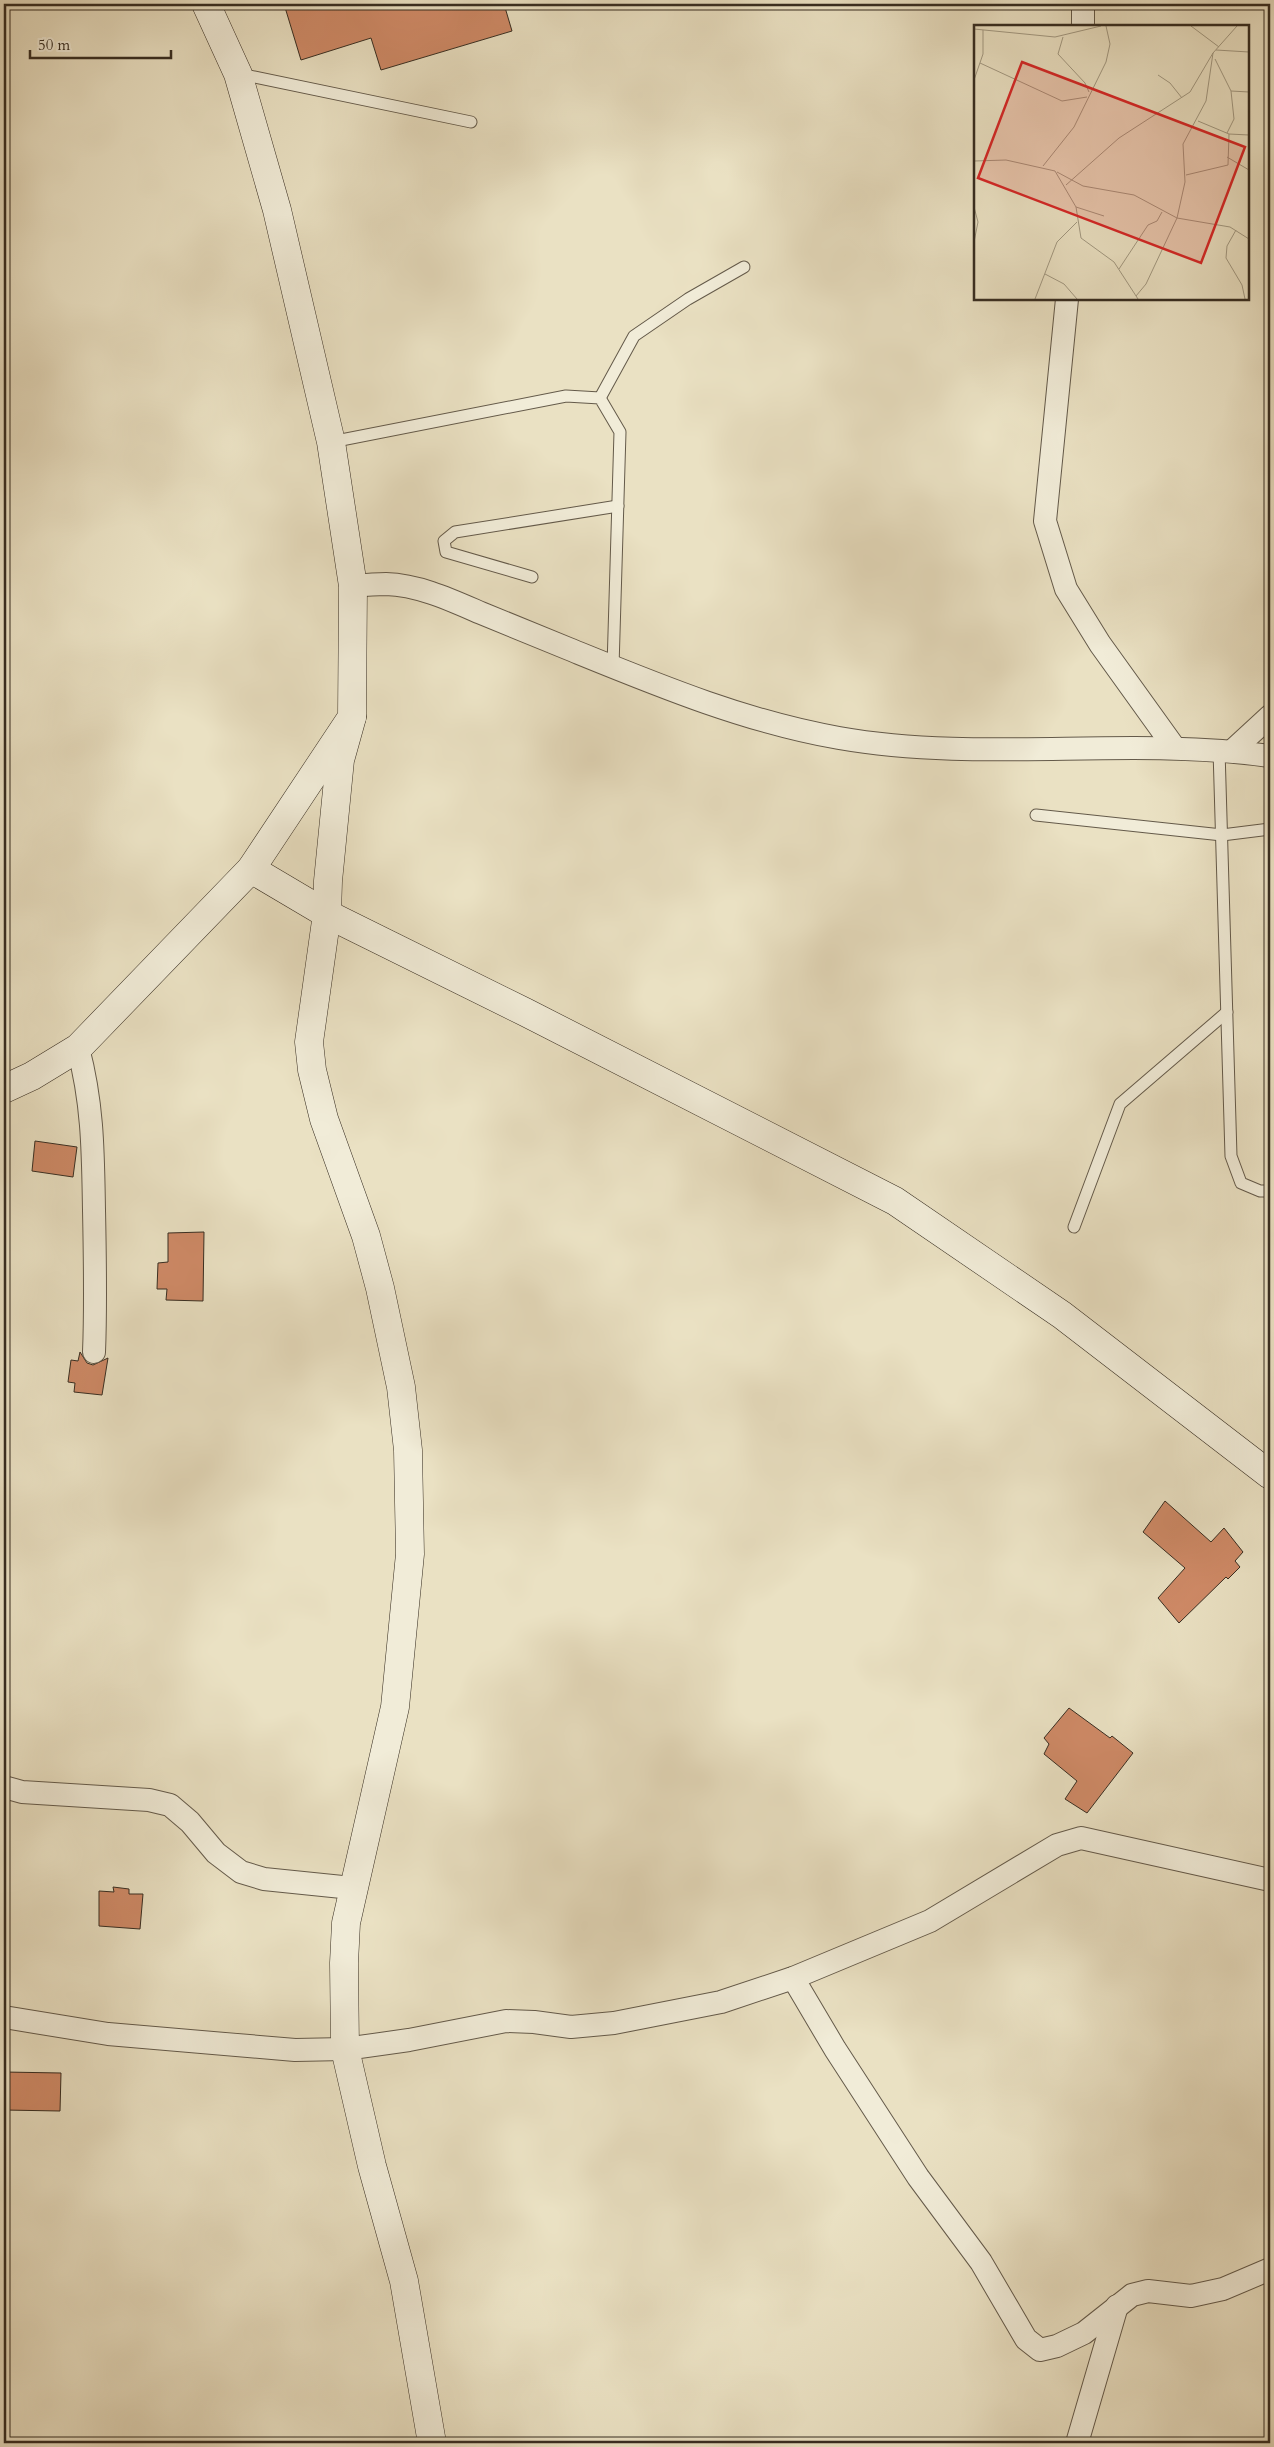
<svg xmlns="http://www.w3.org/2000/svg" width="1274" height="2447" font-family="Cardo,serif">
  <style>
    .building { fill: #cf8a67; stroke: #372d21 }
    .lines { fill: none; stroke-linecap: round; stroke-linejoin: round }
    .lane-casing { stroke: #645a4a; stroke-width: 13 }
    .street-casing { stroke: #645a4a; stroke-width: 24 }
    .secondary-casing { stroke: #372d21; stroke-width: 29 }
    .lane { stroke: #f1ecd8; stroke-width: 11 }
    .street { stroke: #f1ecd8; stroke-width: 22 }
    .secondary { stroke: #f1ecd8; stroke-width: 28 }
    .inset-road { fill: none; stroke: #a29982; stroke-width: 1 }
    .view { fill: #d62828; fill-opacity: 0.15; stroke: #d62828; stroke-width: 2.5 }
    .inset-edge { fill: none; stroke: #372d21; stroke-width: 2.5 }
  </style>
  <rect width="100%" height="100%" fill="#eae1c3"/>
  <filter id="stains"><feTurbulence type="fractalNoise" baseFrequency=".004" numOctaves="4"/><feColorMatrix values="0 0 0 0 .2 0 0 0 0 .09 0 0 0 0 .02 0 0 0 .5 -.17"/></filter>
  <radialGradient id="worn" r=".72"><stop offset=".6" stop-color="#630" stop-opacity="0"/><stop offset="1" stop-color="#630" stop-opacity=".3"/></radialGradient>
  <!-- building -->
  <g class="building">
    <path d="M284,4H504L512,31L381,70L371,38L301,60Z"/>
    <path d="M35,1141L77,1147L73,1177L32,1171Z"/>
    <path d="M204,1232L203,1301L166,1300L167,1289H157L158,1263L168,1262V1233Z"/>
    <path d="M80,1352L87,1363L93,1365L108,1358L102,1395L74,1392L75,1383L68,1382L71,1360L78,1361Z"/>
    <path d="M1165,1501L1211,1542L1224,1528L1243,1552L1235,1561L1240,1567L1228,1579L1226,1577L1179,1623L1158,1598L1185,1568L1143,1532Z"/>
    <path d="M1069,1708L1110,1738L1112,1736L1133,1753L1087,1813L1065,1799L1077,1781L1044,1754L1049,1744L1044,1738Z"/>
    <path d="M113,1887L129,1889V1894H143L140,1929L99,1926V1891L114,1892Z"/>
    <path d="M4,2072L61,2073L60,2111L4,2110Z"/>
  </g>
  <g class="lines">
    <!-- lane casing -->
    <g class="lane-casing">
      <g id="lane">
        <path d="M240,74L471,122"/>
        <path d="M600,398L634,336L688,299L744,267"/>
        <path d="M331,442L566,396L600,398L620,432L613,667"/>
        <path d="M532,577L446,552L444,541L455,532L618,506"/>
        <path d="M1219,750L1231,1156L1241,1183L1260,1191H1270"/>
        <path d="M1036,815L1222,835L1270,829"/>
        <path d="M1074,1227L1120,1104L1227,1012"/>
      </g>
    </g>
    <!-- street casing -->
    <g class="street-casing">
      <g id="street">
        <path d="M1083,4V26"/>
        <path d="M1067,299L1045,521L1066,589L1100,644L1174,747"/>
        <path d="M353,586C364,585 375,584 386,584C419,585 451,600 481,613C510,625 539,637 569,649C655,684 746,722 839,738C982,763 1127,736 1270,756"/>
        <path d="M1232,751L1270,716"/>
        <path d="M78,1048C93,1104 93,1153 94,1210C95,1258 96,1305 94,1352"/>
        <path d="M4,1787L22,1792L149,1800L170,1805L190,1822L216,1853L241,1872L264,1879L352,1888"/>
        <path d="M793,1978L835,2049L918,2177L981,2262L1026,2339L1040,2350L1057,2346L1084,2333L1132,2295L1148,2291L1191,2296L1223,2289L1270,2269"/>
        <path d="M4,2017L108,2034L295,2050L345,2049L409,2040L506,2021L534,2022L571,2027L614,2023L721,2002L793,1978L930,1921L1057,1845L1081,1838L1270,1880"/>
        <path d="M1077,2443L1117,2306"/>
      </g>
    </g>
    <!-- secondary casing -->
    <g class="secondary-casing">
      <g id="secondary">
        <path d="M352,717L340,760L328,881L327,914L309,1042L312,1070L324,1119L366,1236L380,1288L401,1387L408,1450L410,1554L395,1707L346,1923L344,1963L345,2049L372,2166L404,2281L432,2443"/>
        <path d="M251,869L327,914L525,1012L895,1201L1062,1315L1270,1475"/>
        <path d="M4,1089L32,1076L78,1048L251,869L352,717L353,586L331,442L277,210L238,74L206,4"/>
      </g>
    </g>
    <!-- lane -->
    <use href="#lane" class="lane"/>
    <!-- street -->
    <use href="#street" class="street"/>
    <!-- secondary -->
    <use href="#secondary" class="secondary"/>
  </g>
  <!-- overview -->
  <g transform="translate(974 25)">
    <rect width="275" height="275" fill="#eae1c3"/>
    <path class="inset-road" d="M217,1L245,22M0,4L81,12L127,1M89,12L84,29L111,58L115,67M242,25L275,27M241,34L257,66L260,94L253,108M6,38L88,76L113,72M184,50L196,58L208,73M0,55L9,29V5M257,66L275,67M224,96L255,109L275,110M253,132L275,145M0,136L32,135L81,146L102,182L107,213L140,237L164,274M69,141L100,102L132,37L136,19L132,1M83,147L109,161L160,170L203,193L256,202L275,214M212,150L254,140L255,109M92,160L145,113L216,67L239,28L263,1M0,182L4,197L0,217M102,182L130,191M262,205L253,221L252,233L268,260L271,274M145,244L174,200L183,196L188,187M71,249L90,259L103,274M162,271L172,259L203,193L211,157L209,119L232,76L239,28M61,274L83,217L103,197"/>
    <path class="view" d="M48,37L271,122L227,238L4,153Z"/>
    <rect width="275" height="275" class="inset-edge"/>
  </g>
  <!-- margin -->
  <rect width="1274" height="2447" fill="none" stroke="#eae1c3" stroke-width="20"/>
  <rect x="5" y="5" width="1264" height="2437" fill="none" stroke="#372d21" stroke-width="2.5"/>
  <rect x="10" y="10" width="1254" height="2427" fill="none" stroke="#372d21"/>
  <!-- scale -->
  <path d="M30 50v8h141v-8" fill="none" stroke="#372d21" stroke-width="2.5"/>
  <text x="38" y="50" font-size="15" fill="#372d21" stroke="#f1ecd8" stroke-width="4" paint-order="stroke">50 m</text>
  <rect width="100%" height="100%" filter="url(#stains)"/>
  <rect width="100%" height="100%" fill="url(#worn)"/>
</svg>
